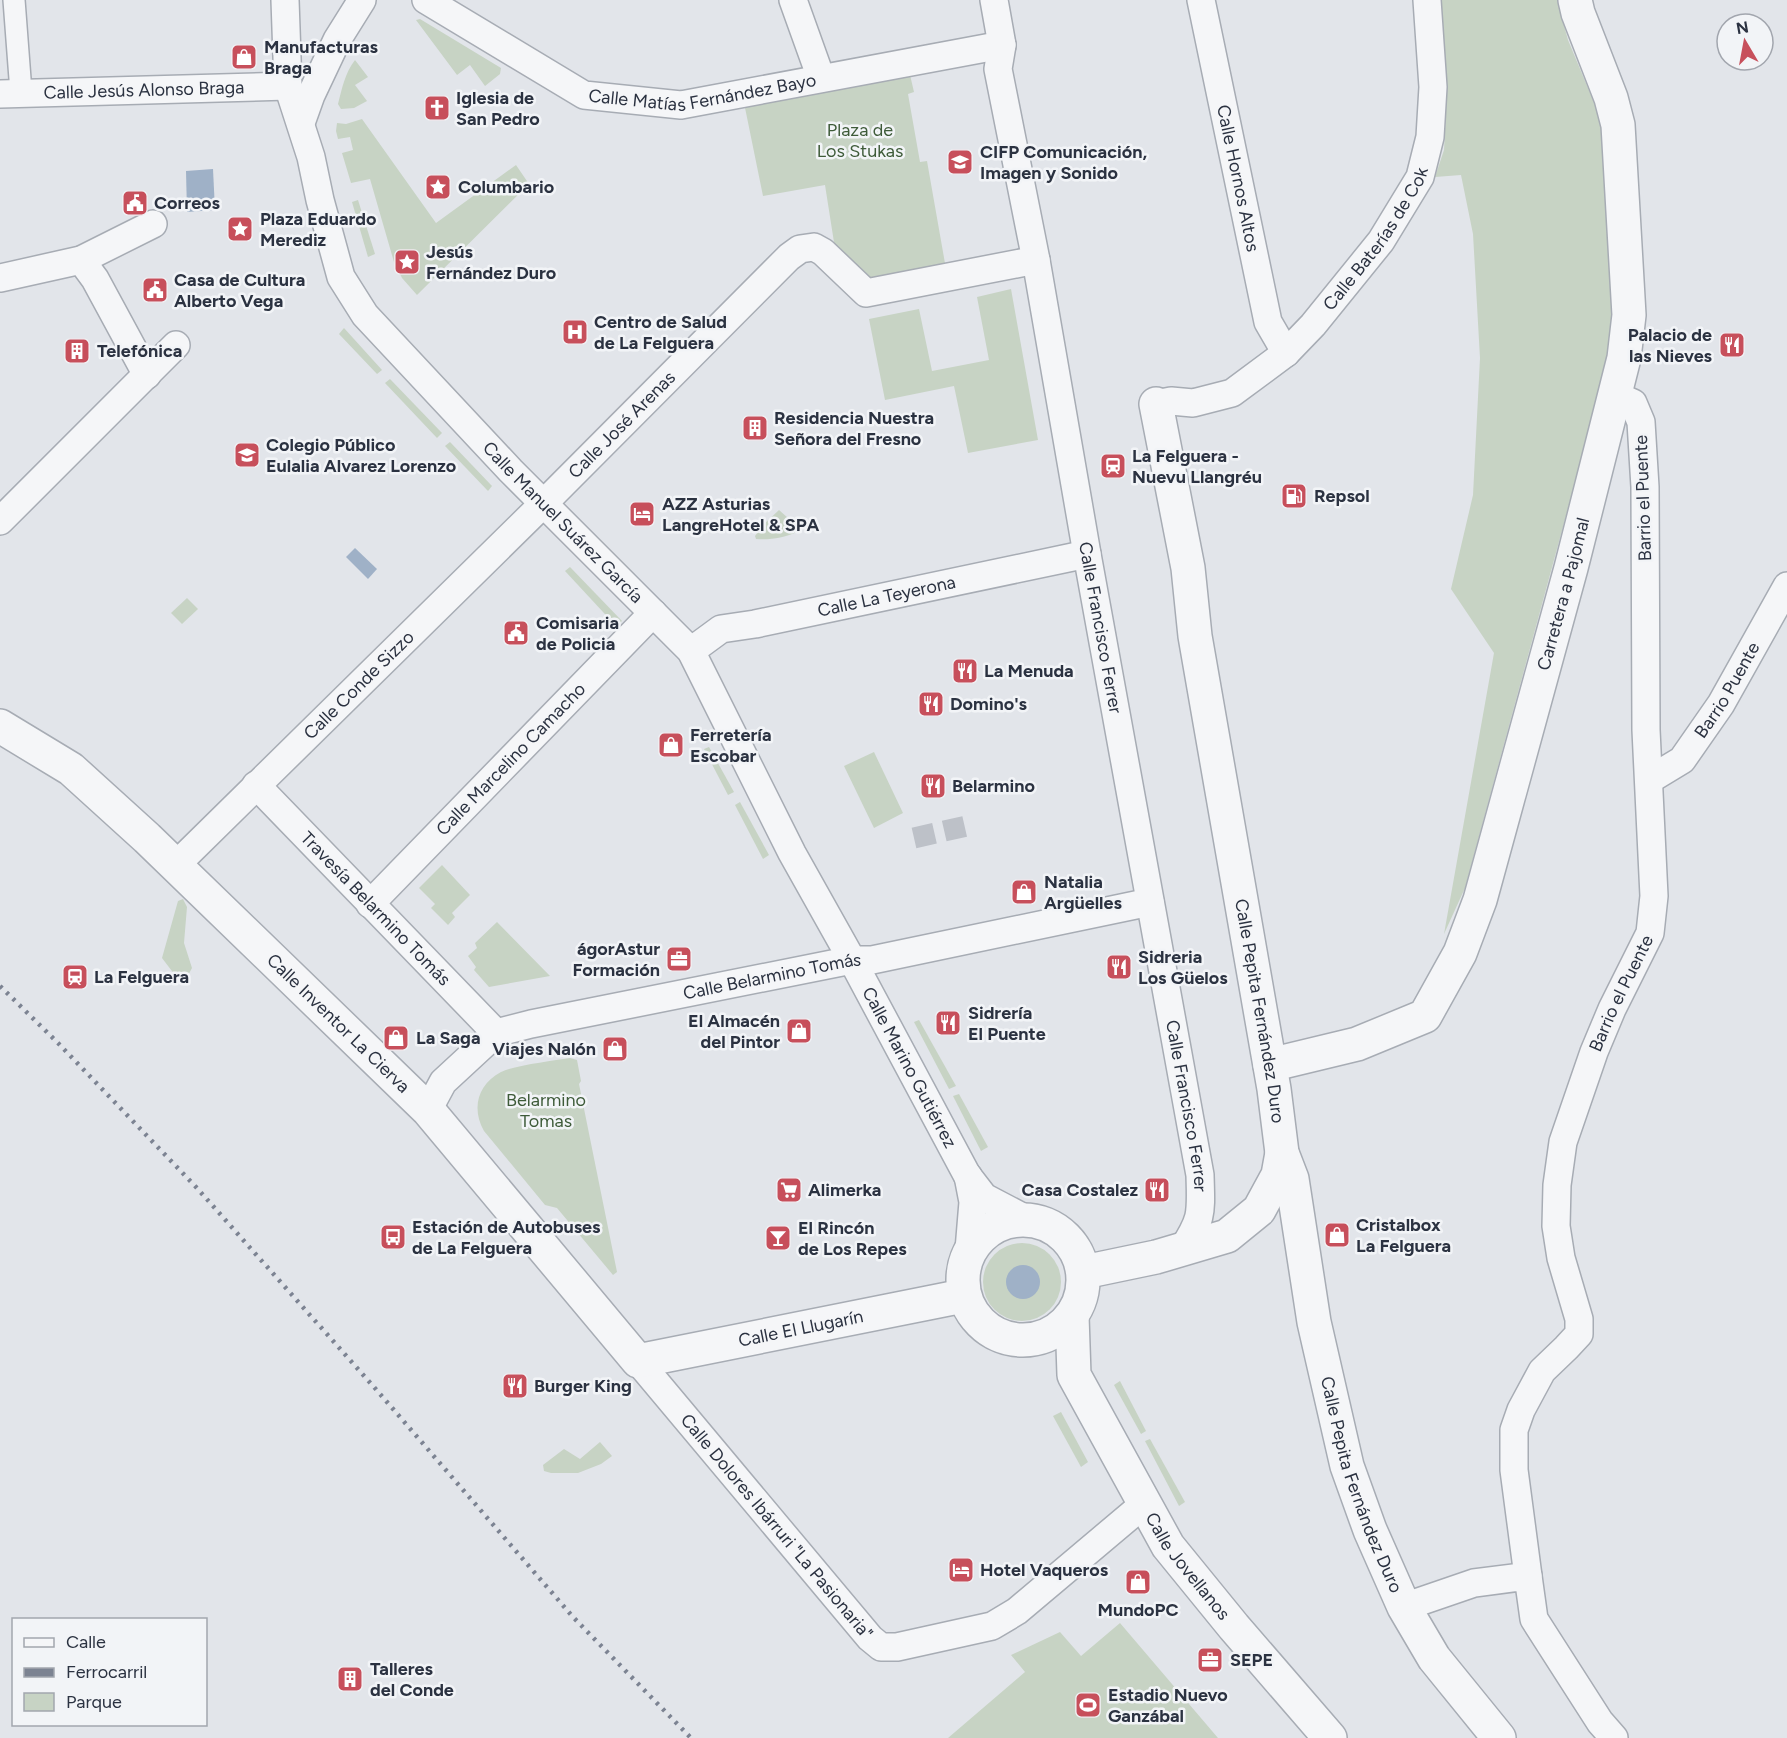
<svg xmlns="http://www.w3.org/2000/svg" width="1787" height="1738" font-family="Figtree,sans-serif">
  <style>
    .green { fill: #c7d3c4 }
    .water { fill: #9fb1c7 }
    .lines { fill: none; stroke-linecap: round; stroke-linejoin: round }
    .pedestrian-tunnel { stroke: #bdc1c8; stroke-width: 21; stroke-dasharray: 21 10; stroke-linecap: butt }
    .pedestrian-casing { stroke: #a7acb4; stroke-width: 24 }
    .minor-casing { stroke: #a7acb4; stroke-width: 30 }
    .tertiary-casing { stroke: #a7acb4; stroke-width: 36 }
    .pedestrian { stroke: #f5f6f8; stroke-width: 21 }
    .minor { stroke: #f5f6f8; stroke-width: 27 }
    .tertiary { stroke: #f5f6f8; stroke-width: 33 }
    .rail { stroke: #7c8392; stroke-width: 4.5; stroke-dasharray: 3 6; stroke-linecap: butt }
    .labels { text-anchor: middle; stroke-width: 5; stroke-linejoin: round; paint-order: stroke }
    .poi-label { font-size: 18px; font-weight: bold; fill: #2b3241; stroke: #f2f4f7; text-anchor: start }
    .street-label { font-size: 18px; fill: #2b3241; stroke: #f2f4f7 }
    .park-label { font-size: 18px; fill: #3e5b39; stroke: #f2f4f7 }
  </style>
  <rect width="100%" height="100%" fill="#e2e5ea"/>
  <!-- green -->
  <g class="green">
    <path d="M1440,0H1557L1568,40L1595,105L1602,131L1612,315L1608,353L1599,394L1465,888L1444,934L1494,653L1451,589L1473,495L1480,358L1473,234L1461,175L1435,177L1444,150L1446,112Z"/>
    <path d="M420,19L501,68L500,74L485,86L470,65L457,75L416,20Z"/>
    <path d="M355,60L368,77L355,85L367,101L354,108L341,109L338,104C342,88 345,73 355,60Z"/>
    <path d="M907,62L914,92L908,94L920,162L927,161L946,269L873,284L836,255L825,185L763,196L742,93Z"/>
    <path d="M362,119L436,223L516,165L529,184L417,295L402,278L394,262L370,179L351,183L342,153L353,150L350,137L338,139L336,131L337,123L346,124Z"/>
    <path d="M358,200L375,254L368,257L352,202Z"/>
    <path d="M1011,289L1038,440L968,453L954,386L885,400L869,319L919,309L932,371L989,360L977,297Z"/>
    <path d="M344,328L382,370L377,374L339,334Z"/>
    <path d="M390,379L442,433L437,438L385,383Z"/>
    <path d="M450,442L492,486L488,491L445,446Z"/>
    <path d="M779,510L788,518L797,532C783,538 771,540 756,539L755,536L763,525Z"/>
    <path d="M570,567L622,621L616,626L565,571Z"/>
    <path d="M187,598L198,609L182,624L171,613Z"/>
    <path d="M709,747L734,792L728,795L704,749Z"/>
    <path d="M874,752L903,813L874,828L844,766Z"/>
    <path d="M740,802L769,855L763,859L735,805Z"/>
    <path d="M442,865L470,895L452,913L455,917L448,925L431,908L435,904L419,888Z"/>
    <path d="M183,899L187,907L184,943L192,968L186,979L181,983L162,958L178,901Z"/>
    <path d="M497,922L550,976L489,987L474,970L476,967L468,956L477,948L475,943Z"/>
    <path d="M919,1020L956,1086L949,1089L914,1022Z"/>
    <path d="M570,1058L577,1060L581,1081L579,1084L617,1272L613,1275L557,1208L545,1205L484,1131C471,1108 478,1084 501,1072C516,1065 552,1061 570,1058Z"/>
    <path d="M959,1094L988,1147L981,1151L953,1096Z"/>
    <circle cx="1022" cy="1282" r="39"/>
    <path d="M1120,1381L1146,1431L1141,1434L1114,1385Z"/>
    <path d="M1061,1412L1088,1462L1081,1467L1053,1416Z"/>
    <path d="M1150,1439L1185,1502L1179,1506L1145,1441Z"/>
    <path d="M600,1442L612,1456L601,1464L578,1473H551L544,1471L543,1465L564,1449L580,1459Z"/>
    <path d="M1120,1623L1218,1738H948L1025,1672L1011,1655L1060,1632L1081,1656Z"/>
  </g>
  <!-- water -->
  <g class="water">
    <path d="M213,169L215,210L187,212L186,171Z"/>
    <path d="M355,548L377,569L368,579L346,557Z"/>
    <circle cx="1023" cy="1282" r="17"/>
  </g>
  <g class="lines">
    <!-- pedestrian-tunnel -->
    <path class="pedestrian-tunnel" d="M914,838L971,825"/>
    <!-- pedestrian casing -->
    <g class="pedestrian-casing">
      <path id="pedestrian" d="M14,0L21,92"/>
    </g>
    <!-- minor casing -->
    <g class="minor-casing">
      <g id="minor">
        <path id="s1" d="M285,0L288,86L311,157L320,200L341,277L365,315L511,471L691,651L792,853L852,960L967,1175L984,1197L1024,1218"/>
        <path id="s2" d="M426,0L584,95L681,105L1002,45"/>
        <path d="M793,0L821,78"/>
        <path id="s3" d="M994,0L1002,45L998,69L1036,260L1087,554L1200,1175C1201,1213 1203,1218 1182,1250"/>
        <path id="s4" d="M1201,0L1268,322L1286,353"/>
        <path id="s5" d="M0,94L288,86"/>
        <path d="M301,123L311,95L337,40L362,0"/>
        <path d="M81,260L95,279L147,375"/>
        <path d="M0,278L81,260L153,224"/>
        <path id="s6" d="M1156,404L1171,401L1193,403L1232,393L1286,353L1313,325L1381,241L1420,177L1430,137L1433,87L1427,0"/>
        <path d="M0,521L176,345"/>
        <path id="s7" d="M691,651L721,629L755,624L1087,554"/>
        <path id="s8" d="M1649,780L1682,760L1721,704L1787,586"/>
        <path id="s9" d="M256,785L496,1033"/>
        <path id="s10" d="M175,866L543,504L789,257L800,249L814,247L823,252L866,293L1036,260"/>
        <path id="s11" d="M370,904L653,613"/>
        <path id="s12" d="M428,1110L443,1082L496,1033L531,1024L852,960H872L1150,902"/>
        <path d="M968,1176L973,1202L969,1250"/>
        <path id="s13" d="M638,1361L870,1638L881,1647H897L992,1626L1017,1611L1144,1504"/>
        <path id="s14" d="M1528,1576L1514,1470V1430L1521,1410L1542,1371L1566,1348L1579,1334V1319L1561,1258L1556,1226L1557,1185L1563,1142L1594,1052L1612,1009L1650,933L1654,896L1646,730L1645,487L1641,422L1633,403L1615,395"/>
        <path d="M1404,1607L1474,1583L1528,1576L1534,1619L1600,1722L1614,1738"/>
      </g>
    </g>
    <!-- tertiary casing -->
    <g class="tertiary-casing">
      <g id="tertiary">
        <path id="s15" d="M1156,404L1188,568L1195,636L1274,1089L1282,1153L1292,1179L1314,1322L1347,1466L1370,1530L1404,1607L1434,1658L1499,1738"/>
        <path id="s16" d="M0,726L71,769L147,838L428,1110L638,1361L963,1296"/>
        <path id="s17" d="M1270,1065L1357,1044L1425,1016L1460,953L1480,900L1571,568L1624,358L1629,315L1618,125L1611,98L1578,13L1575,0"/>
        <circle cx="1023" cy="1280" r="60"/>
        <path d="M1084,1272L1156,1257L1227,1236L1259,1210L1278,1175L1282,1153"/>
        <path id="s18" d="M1072,1316L1074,1375L1168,1546L1234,1627L1330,1738"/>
      </g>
    </g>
    <!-- pedestrian -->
    <use href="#pedestrian" class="pedestrian"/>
    <!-- minor -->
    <use href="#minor" class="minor"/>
    <!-- tertiary -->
    <use href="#tertiary" class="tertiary"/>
    <!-- rail -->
    <path class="rail" d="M0,986L58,1043L196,1187L374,1387L573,1617L691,1738"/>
  </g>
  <!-- icons -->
  <defs>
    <g id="shop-square" transform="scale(1.35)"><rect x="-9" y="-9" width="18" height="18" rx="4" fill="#c74f5b" stroke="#f2f4f7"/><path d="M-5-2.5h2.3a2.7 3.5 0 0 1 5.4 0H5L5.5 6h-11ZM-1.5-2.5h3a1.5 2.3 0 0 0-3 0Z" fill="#fff"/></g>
    <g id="church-square" transform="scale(1.35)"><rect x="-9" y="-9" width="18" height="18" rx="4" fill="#c74f5b" stroke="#f2f4f7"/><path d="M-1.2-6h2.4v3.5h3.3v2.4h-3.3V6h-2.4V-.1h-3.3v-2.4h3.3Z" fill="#fff"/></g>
    <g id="university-square" transform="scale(1.35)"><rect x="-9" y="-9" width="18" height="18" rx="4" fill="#c74f5b" stroke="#f2f4f7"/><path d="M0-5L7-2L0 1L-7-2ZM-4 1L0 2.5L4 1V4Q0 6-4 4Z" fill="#fff"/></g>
    <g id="sight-square" transform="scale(1.35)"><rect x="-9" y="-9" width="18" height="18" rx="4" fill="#c74f5b" stroke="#f2f4f7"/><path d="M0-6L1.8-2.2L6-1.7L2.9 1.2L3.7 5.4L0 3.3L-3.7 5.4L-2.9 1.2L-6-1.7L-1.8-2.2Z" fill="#fff"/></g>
    <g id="civic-square" transform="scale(1.35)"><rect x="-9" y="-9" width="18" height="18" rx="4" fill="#c74f5b" stroke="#f2f4f7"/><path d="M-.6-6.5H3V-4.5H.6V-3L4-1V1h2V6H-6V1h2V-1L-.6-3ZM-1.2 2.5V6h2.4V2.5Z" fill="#fff"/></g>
    <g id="hospital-square" transform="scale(1.35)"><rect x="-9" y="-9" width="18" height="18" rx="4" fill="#c74f5b" stroke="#f2f4f7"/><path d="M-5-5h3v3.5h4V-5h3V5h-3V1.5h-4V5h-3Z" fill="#fff"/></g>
    <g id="restaurant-square" transform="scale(1.35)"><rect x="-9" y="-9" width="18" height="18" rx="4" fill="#c74f5b" stroke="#f2f4f7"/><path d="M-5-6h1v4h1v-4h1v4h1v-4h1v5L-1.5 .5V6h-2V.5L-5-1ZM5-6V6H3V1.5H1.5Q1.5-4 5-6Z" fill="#fff"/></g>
    <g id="building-square" transform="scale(1.35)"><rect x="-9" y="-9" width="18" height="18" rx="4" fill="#c74f5b" stroke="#f2f4f7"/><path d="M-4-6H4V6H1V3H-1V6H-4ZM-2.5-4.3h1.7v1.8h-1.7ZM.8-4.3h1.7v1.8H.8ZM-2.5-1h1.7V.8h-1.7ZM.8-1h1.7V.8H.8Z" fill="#fff"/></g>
    <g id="school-square" transform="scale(1.35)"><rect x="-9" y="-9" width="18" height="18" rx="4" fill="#c74f5b" stroke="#f2f4f7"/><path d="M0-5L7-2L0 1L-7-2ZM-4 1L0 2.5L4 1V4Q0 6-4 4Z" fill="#fff"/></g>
    <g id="station-square" transform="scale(1.35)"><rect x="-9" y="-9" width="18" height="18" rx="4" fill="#c74f5b" stroke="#f2f4f7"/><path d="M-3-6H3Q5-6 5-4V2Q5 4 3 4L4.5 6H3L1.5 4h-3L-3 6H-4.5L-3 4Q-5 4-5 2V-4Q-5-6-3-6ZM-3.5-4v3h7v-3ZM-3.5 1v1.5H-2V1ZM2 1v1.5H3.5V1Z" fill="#fff"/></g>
    <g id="fuel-square" transform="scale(1.35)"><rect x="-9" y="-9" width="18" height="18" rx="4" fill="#c74f5b" stroke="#f2f4f7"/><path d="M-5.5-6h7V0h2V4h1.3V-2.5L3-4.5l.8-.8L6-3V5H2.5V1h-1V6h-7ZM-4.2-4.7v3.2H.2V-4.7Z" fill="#fff"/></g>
    <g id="hotel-square" transform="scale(1.35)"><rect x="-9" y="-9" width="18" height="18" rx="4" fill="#c74f5b" stroke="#f2f4f7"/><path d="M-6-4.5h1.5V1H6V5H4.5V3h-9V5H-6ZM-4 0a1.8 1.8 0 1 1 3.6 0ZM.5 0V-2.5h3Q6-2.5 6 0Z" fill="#fff"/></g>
    <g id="office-square" transform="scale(1.35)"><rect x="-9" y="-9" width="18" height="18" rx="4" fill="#c74f5b" stroke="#f2f4f7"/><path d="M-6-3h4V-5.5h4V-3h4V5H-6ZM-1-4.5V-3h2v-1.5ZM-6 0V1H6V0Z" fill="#fff"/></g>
    <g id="supermarket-square" transform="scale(1.35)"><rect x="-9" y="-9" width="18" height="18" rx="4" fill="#c74f5b" stroke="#f2f4f7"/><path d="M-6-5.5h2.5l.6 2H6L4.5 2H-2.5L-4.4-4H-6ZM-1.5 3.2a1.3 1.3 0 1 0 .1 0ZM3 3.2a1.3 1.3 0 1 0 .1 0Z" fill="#fff"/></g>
    <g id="bus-square" transform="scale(1.35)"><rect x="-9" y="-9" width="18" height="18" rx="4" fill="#c74f5b" stroke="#f2f4f7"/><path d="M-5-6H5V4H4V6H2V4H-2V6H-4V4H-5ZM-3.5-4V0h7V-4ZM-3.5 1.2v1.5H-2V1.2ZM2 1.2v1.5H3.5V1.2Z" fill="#fff"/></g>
    <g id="bar-square" transform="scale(1.35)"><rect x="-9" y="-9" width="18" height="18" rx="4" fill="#c74f5b" stroke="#f2f4f7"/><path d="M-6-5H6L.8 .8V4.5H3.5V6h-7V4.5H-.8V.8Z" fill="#fff"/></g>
    <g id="stadium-square" transform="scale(1.35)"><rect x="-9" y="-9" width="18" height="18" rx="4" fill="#c74f5b" stroke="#f2f4f7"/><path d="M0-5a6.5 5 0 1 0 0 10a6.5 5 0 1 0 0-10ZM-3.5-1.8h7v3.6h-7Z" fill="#fff"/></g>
  </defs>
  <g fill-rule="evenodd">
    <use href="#shop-square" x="244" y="57"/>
    <use href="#church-square" x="437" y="108"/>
    <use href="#university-square" x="960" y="162"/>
    <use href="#sight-square" x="438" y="187"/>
    <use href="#civic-square" x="135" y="203"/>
    <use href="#sight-square" x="240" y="229"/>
    <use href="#sight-square" x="407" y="262"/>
    <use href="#civic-square" x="155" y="290"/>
    <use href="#hospital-square" x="575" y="332"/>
    <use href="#restaurant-square" x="1732" y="345"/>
    <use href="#building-square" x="77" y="351"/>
    <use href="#building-square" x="755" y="428"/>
    <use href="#school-square" x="247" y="455"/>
    <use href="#station-square" x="1113" y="466"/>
    <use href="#fuel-square" x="1294" y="496"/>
    <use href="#hotel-square" x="642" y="514"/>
    <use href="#civic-square" x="516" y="633"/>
    <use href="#restaurant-square" x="965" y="671"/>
    <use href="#restaurant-square" x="931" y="704"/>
    <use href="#shop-square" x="671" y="745"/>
    <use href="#restaurant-square" x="933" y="786"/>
    <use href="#shop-square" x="1024" y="892"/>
    <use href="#office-square" x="679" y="959"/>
    <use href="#restaurant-square" x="1119" y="967"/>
    <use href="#station-square" x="75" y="977"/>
    <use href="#restaurant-square" x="948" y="1023"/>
    <use href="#shop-square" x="799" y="1031"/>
    <use href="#shop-square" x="396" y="1038"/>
    <use href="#shop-square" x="615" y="1049"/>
    <use href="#supermarket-square" x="789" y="1190"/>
    <use href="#restaurant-square" x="1157" y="1190"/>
    <use href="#shop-square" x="1337" y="1235"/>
    <use href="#bus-square" x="393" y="1237"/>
    <use href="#bar-square" x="778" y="1238"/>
    <use href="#restaurant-square" x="515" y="1386"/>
    <use href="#hotel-square" x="961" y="1570"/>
    <use href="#shop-square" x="1138" y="1582"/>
    <use href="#office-square" x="1210" y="1660"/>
    <use href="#building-square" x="350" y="1679"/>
    <use href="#stadium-square" x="1088" y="1705"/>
  </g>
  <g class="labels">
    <!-- poi labels -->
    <g class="poi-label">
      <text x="264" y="53">Manufacturas<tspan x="264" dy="21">Braga</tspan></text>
      <text x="456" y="104">Iglesia de<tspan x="456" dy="21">San Pedro</tspan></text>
      <text x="980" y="158">CIFP Comunicación,<tspan x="980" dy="21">Imagen y Sonido</tspan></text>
      <text x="458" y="193">Columbario</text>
      <text x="154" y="209">Correos</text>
      <text x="260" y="225">Plaza Eduardo<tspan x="260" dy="21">Merediz</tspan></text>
      <text x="426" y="258">Jesús<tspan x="426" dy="21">Fernández Duro</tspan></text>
      <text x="174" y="286">Casa de Cultura<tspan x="174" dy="21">Alberto Vega</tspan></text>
      <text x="594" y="328">Centro de Salud<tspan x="594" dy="21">de La Felguera</tspan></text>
      <text x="1712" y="341" text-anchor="end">Palacio de<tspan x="1712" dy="21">las Nieves</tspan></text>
      <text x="97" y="357">Telefónica</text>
      <text x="774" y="424">Residencia Nuestra<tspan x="774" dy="21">Señora del Fresno</tspan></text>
      <text x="266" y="451">Colegio Público<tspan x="266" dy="21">Eulalia Alvarez Lorenzo</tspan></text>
      <text x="1132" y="462">La Felguera -<tspan x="1132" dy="21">Nuevu Llangréu</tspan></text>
      <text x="1314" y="502">Repsol</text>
      <text x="662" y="510">AZZ Asturias<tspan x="662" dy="21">LangreHotel &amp; SPA</tspan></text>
      <text x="536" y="629">Comisaria<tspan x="536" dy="21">de Policia</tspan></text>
      <text x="984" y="677">La Menuda</text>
      <text x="950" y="710">Domino's</text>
      <text x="690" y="741">Ferretería<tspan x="690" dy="21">Escobar</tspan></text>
      <text x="952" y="792">Belarmino</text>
      <text x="1044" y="888">Natalia<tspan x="1044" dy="21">Argüelles</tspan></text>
      <text x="660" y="955" text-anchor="end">ágorAstur<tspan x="660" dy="21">Formación</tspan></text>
      <text x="1138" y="963">Sidreria<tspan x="1138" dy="21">Los Güelos</tspan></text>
      <text x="94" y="983">La Felguera</text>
      <text x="968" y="1019">Sidrería<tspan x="968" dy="21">El Puente</tspan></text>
      <text x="780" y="1027" text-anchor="end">El Almacén<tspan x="780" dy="21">del Pintor</tspan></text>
      <text x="416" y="1044">La Saga</text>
      <text x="596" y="1055" text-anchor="end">Viajes Nalón</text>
      <text x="808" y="1196">Alimerka</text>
      <text x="1138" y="1196" text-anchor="end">Casa Costalez</text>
      <text x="1356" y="1231">Cristalbox<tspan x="1356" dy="21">La Felguera</tspan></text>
      <text x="412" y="1233">Estación de Autobuses<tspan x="412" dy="21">de La Felguera</tspan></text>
      <text x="798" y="1234">El Rincón<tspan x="798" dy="21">de Los Repes</tspan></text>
      <text x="534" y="1392">Burger King</text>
      <text x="980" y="1576">Hotel Vaqueros</text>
      <text x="1138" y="1616" text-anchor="middle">MundoPC</text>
      <text x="1230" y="1666">SEPE</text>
      <text x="370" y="1675">Talleres<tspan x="370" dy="21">del Conde</tspan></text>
      <text x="1108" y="1701">Estadio Nuevo<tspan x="1108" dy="21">Ganzábal</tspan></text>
    </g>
    <!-- street labels -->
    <g class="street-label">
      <text dy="6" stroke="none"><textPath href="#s2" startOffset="304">Calle Matías Fernández Bayo</textPath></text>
      <text dy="6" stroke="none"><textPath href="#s5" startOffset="144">Calle Jesús Alonso Braga</textPath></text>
      <text dy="6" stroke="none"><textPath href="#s4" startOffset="182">Calle Hornos Altos</textPath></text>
      <text dy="6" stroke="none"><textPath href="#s6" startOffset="291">Calle Baterías de Cok</textPath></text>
      <text dy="6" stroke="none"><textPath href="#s10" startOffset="628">Calle José Arenas</textPath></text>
      <text transform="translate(1643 498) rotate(-92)" y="6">Barrio el Puente</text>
      <text dy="6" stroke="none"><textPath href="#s1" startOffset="616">Calle Manuel Suárez García</textPath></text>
      <text dy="6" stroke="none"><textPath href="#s17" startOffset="609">Carretera a Pajomal</textPath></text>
      <text dy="6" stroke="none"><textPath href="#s7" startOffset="206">Calle La Teyerona</textPath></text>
      <text dy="6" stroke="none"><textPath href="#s3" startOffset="638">Calle Francisco Ferrer</textPath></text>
      <text dy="6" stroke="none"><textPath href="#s10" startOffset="258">Calle Conde Sizzo</textPath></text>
      <text dy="6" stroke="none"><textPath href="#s8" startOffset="122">Barrio Puente</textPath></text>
      <text dy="6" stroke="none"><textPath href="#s11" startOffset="202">Calle Marcelino Camacho</textPath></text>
      <text dy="6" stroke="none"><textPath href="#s9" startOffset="172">Travesía Belarmino Tomás</textPath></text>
      <text dy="6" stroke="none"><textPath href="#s12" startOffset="386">Calle Belarmino Tomás</textPath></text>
      <text dy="6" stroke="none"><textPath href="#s14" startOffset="620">Barrio el Puente</textPath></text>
      <text dy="6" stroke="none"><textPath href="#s15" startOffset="616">Calle Pepita Fernández Duro</textPath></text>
      <text dy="6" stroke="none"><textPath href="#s16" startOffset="452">Calle Inventor La Cierva</textPath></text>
      <text dy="6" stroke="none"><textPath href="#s1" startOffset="1268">Calle Marino Gutiérrez</textPath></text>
      <text dy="6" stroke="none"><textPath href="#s3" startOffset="1124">Calle Francisco Ferrer</textPath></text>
      <text dy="6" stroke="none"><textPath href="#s16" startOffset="1070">Calle El Llugarín</textPath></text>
      <text dy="6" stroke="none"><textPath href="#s15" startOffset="1102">Calle Pepita Fernández Duro</textPath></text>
      <text dy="6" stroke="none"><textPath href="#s13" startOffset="216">Calle Dolores Ibárruri "La Pasionaria"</textPath></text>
      <text dy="6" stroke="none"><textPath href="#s18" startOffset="282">Calle Jovellanos</textPath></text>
    </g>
    <!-- park labels -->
    <g class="park-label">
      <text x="860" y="136">Plaza de<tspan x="860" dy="21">Los Stukas</tspan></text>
      <text x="546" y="1106">Belarmino<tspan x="546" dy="21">Tomas</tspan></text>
    </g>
  </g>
  <!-- legend -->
  <rect x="12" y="1618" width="195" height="108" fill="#f2f4f7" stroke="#a2a6ae" stroke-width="1.5"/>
  <rect x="24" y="1638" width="30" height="9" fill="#f5f6f8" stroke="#a2a6ae" stroke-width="1.5"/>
  <text x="66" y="1648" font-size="18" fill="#2b3241">Calle</text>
  <rect x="24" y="1668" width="30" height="9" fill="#7c8392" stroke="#a2a6ae" stroke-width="1.5"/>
  <text x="66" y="1678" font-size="18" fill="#2b3241">Ferrocarril</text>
  <rect x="24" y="1693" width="30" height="18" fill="#c7d3c4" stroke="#a2a6ae" stroke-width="1.5"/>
  <text x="66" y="1708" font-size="18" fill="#2b3241">Parque</text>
  <!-- north arrow -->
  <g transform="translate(1745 42) rotate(350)"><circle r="28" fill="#f2f4f7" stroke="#a2a6ae" stroke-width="1.5"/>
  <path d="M0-4.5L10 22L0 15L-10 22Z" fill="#c74f5b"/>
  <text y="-9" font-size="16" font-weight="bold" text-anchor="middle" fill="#2b3241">N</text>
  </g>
</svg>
